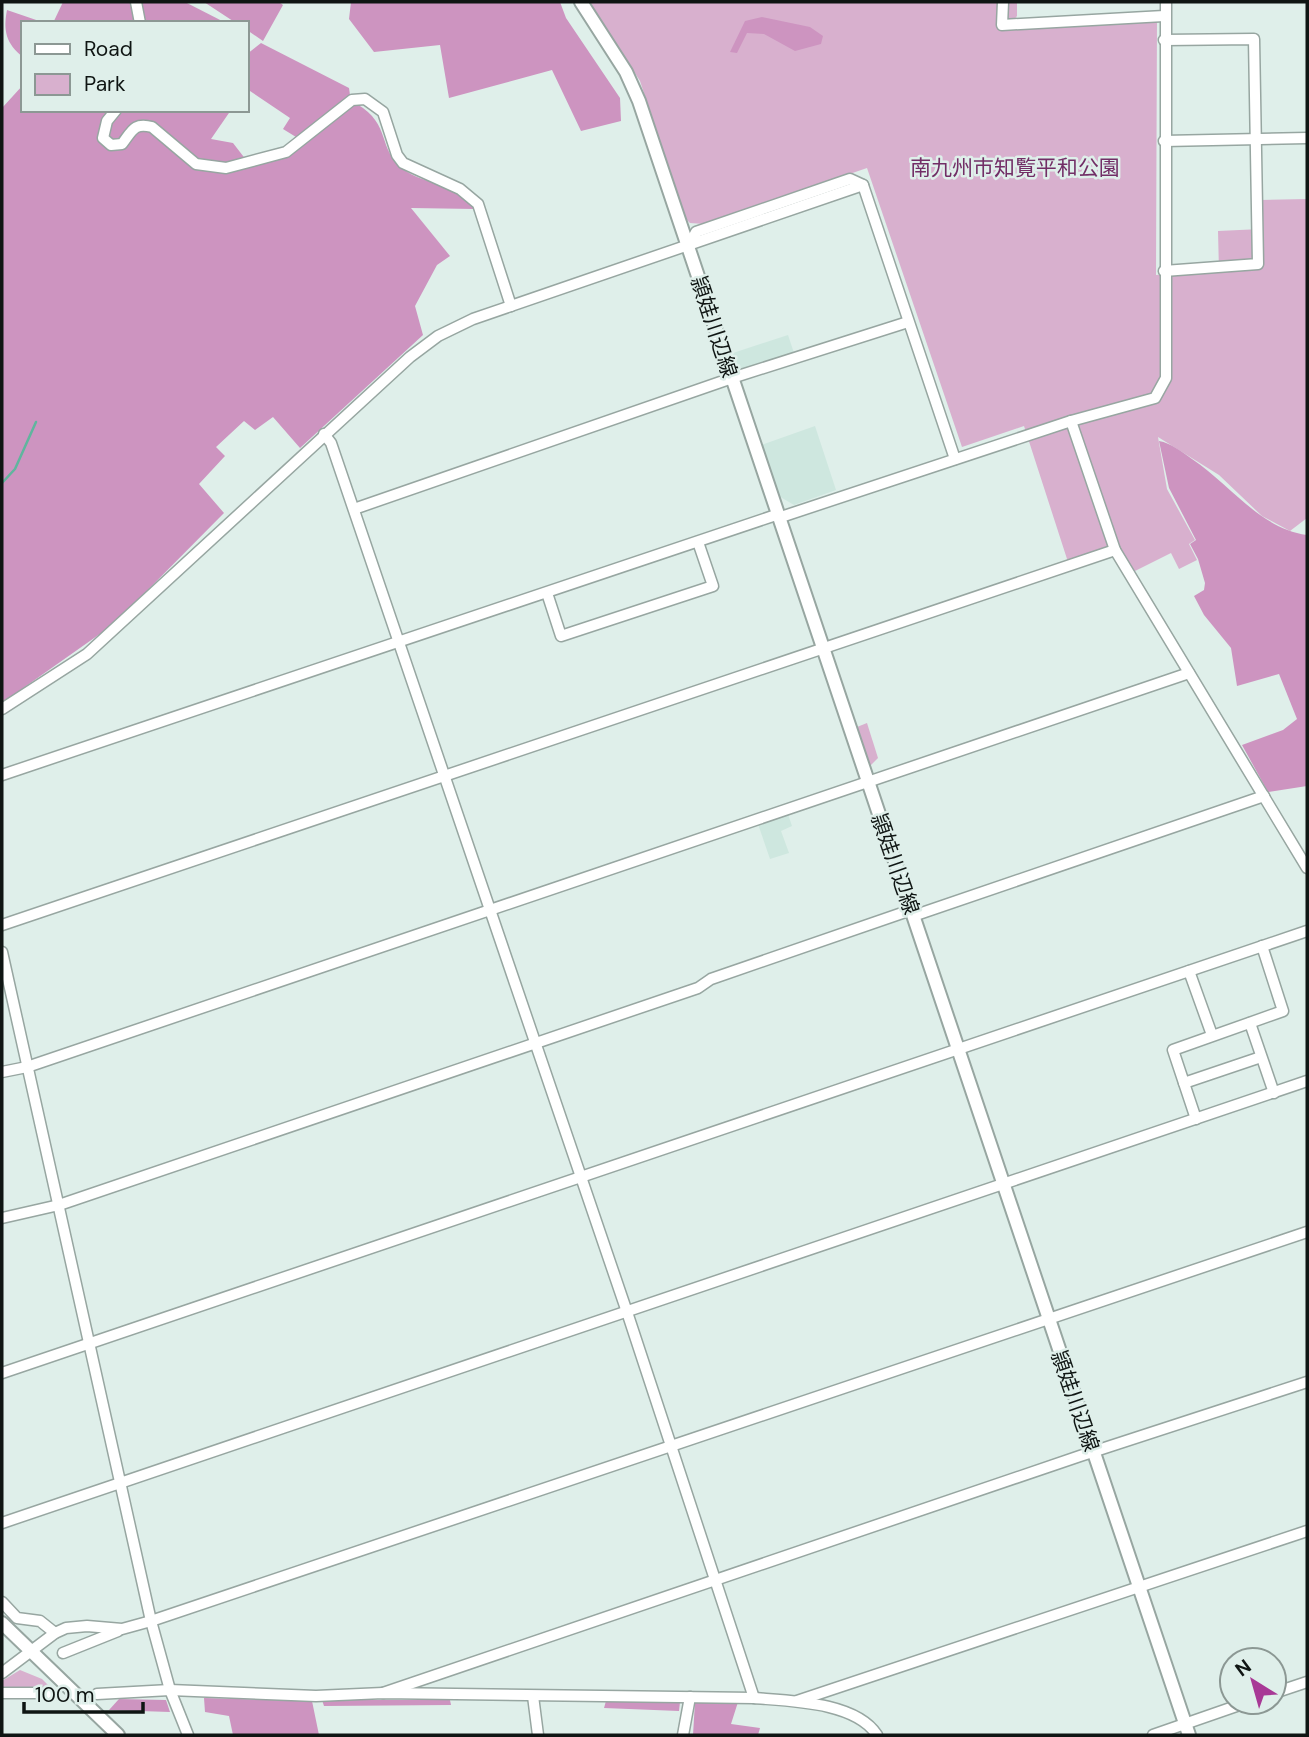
<svg xmlns="http://www.w3.org/2000/svg" width="1309" height="1737" font-family="'DM Sans','Noto Sans JP',sans-serif">
  <style>
    .built { fill: #cee7df }
    .green { fill: #d8b0ce }
    .forest { fill: #cd94c0 }
    .lines { fill: none; stroke-linecap: round; stroke-linejoin: round }
    .stream { stroke: #60b59e; stroke-width: 2.5 }
    .minor-casing { stroke: #97a6a1; stroke-width: 13 }
    .major-casing { stroke: #97a6a1; stroke-width: 16 }
    .minor { stroke: #fff; stroke-width: 10 }
    .major { stroke: #fff; stroke-width: 12 }
    .labels { text-anchor: middle; stroke-width: 5; stroke-linejoin: round; paint-order: stroke }
    .park-label { font-size: 21px; fill: #722e66; stroke: #dfefea }
    .street-label { font-size: 21px; fill: #0f1513; stroke: #dfefea }
  </style>
  <rect width="100%" height="100%" fill="#dfefea"/>
  <!-- built -->
  <g class="built">
    <path d="M788,335L794,353L740,370L733,366L730,354Z"/>
    <path d="M815,426L836,490L794,505L777,495L761,445Z"/>
    <path d="M788,814L792,826L781,831L789,853L770,859L758,824Z"/>
  </g>
  <!-- green -->
  <g class="green">
    <path d="M590,2H1017V16L1012,22L1157,19L1156,275L1219,271L1218,231L1261,229L1260,200L1307,199V518L1290,531L1262,516L1219,475L1158,437L1167,489L1195,540L1189,544L1197,560L1179,569L1171,553L1133,572L1118,546L1068,562L1024,426L962,447L867,168L704,224L690,223L685,218L640,81Z"/>
    <path d="M867,723L878,758L870,766L857,727Z"/>
    <path d="M20,1670L42,1679L52,1689L2,1690V1681Z"/>
  </g>
  <!-- forest -->
  <g class="forest">
    <path d="M63,2H185L226,23H53Z"/>
    <path d="M204,2H279L283,5L263,41L247,30V23H236Z"/>
    <path d="M351,2H560L566,18L620,98L621,121L581,131L552,70L449,98L440,45L374,52L349,19Z"/>
    <path d="M7,10L45,23H23V57C6,44 3,30 7,10Z"/>
    <path d="M762,17L810,27L823,36L821,44L795,51L764,34L747,33L737,53L730,52L745,21Z"/>
    <path d="M261,43L349,88L350,95L296,137L283,129L290,118L247,89V54Z"/>
    <path d="M23,85V110H231L211,139L233,143L250,165L292,154L345,109L357,104C392,125 377,149 403,169C423,185 462,184 475,209L411,208L450,256L437,265L415,306L423,335L300,448L273,417L255,430L244,421L216,447L225,456L199,484L224,513L114,624L2,703V108Z"/>
    <path d="M1159,441C1171,443 1182,452 1192,459C1231,485 1259,528 1307,535V786L1268,792L1242,745L1283,730L1297,719L1279,674L1237,686L1231,648L1204,615L1194,596L1204,590L1205,583L1198,559L1190,544L1196,540L1169,488Z"/>
    <path d="M204,1698L312,1701L319,1735H233L229,1716L205,1712Z"/>
    <path d="M119,1699L166,1700L170,1712L109,1710Z"/>
    <path d="M322,1700H450L451,1705L324,1706Z"/>
    <path d="M606,1701L680,1702L679,1711L604,1708Z"/>
    <path d="M695,1702H738L731,1724L760,1728L758,1735H693Z"/>
  </g>
  <g class="lines">
    <!-- stream -->
    <path class="stream" d="M2,483L15,469L36,422"/>
    <!-- minor casing -->
    <g class="minor-casing">
      <g id="minor">
        <path d="M136,2L140,23"/>
        <path d="M1003,2L1002,25L1164,16"/>
        <path d="M1164,40L1254,39L1258,264L1164,271"/>
        <path d="M116,110L107,121L103,138L111,145L122,144C132,131 134,122 152,127L196,164L226,168L286,152L352,100L365,99L383,112L397,155L403,163L460,189L478,204L511,306"/>
        <path d="M1164,141L1307,138"/>
        <path d="M688,247L696,232L850,179L863,185L955,459"/>
        <path d="M1071,421L1115,550L1307,868"/>
        <path d="M324,434L331,443L627,1312L754,1698"/>
        <path d="M354,509L735,377L908,322"/>
        <path d="M547,593L561,636L713,586L698,542"/>
        <path d="M2,709L87,654L410,357L438,336L473,319L863,185"/>
        <path d="M2,775L773,516H784L1071,421L1155,398L1166,378V2"/>
        <path d="M913,916L1264,796"/>
        <path d="M2,925L1115,550"/>
        <path d="M2,952L151,1621L170,1690L188,1735"/>
        <path d="M1189,971L1212,1035"/>
        <path d="M1250,1023L1274,1093"/>
        <path d="M2,1072L27,1067L1189,673"/>
        <path d="M1184,1083L1261,1057"/>
        <path d="M1196,1119L1173,1050L1283,1011L1262,946"/>
        <path d="M2,1218L59,1205L698,988L711,979L911,910"/>
        <path d="M2,1373L1307,931"/>
        <path d="M2,1523L1307,1081"/>
        <path d="M2,1602L17,1618L40,1621L55,1633"/>
        <path d="M63,1653L118,1631"/>
        <path d="M2,1673L55,1633L66,1628L87,1626L122,1629L151,1621L1307,1232"/>
        <path d="M2,1693H49"/>
        <path d="M383,1693L1080,1456L1307,1382"/>
        <path d="M1274,1693L1307,1682"/>
        <path d="M97,1694L170,1690L316,1696L383,1693L754,1698C791,1701 856,1702 877,1735"/>
        <path d="M533,1696L538,1735"/>
        <path d="M797,1701L1307,1531"/>
        <path d="M683,1735L690,1697"/>
        <path d="M1153,1735L1248,1702"/>
      </g>
    </g>
    <!-- major casing -->
    <g class="major-casing">
      <g id="major">
        <path d="M581,2L626,72L639,101L1189,1735"/>
        <path d="M2,1623L118,1735"/>
      </g>
    </g>
    <!-- minor -->
    <use href="#minor" class="minor"/>
    <!-- major -->
    <use href="#major" class="major"/>
  </g>
  <g class="labels">
    <!-- park labels -->
    <g class="park-label">
      <text x="1015" y="175">南九州市知覧平和公園</text>
    </g>
    <!-- street labels -->
    <g class="street-label">
      <text transform="translate(714 327) rotate(72)" y="7">頴娃川辺線</text>
      <text transform="translate(895 864) rotate(71)" y="7">頴娃川辺線</text>
      <text transform="translate(1075 1401) rotate(71)" y="7">頴娃川辺線</text>
    </g>
  </g>
  <!-- border -->
  <rect width="1309" height="1737" fill="none" stroke="#0f1513" stroke-width="7"/>
  <!-- legend -->
  <rect x="21" y="21" width="228" height="91" fill="#dfefea" stroke="#8c9894" stroke-width="2"/>
  <rect x="35" y="44" width="35" height="10" fill="#ffffff" stroke="#8c9894" stroke-width="2"/>
  <text x="84" y="56" font-size="21" fill="#0f1513">Road</text>
  <rect x="35" y="74" width="35" height="21" fill="#d8b0ce" stroke="#8c9894" stroke-width="2"/>
  <text x="84" y="91" font-size="21" fill="#0f1513">Park</text>
  <!-- north arrow -->
  <g transform="translate(1253 1681) rotate(323)"><circle r="33" fill="#dfefea" stroke="#8c9894" stroke-width="2"/>
  <path d="M0-5L12 26L0 18L-12 26Z" fill="#a83996"/>
  <text y="-10" font-size="19" font-weight="bold" text-anchor="middle" fill="#0f1513">N</text>
  </g>
  <!-- scale -->
  <path d="M24 1702v10h119v-10" fill="none" stroke="#0f1513" stroke-width="3.5"/>
  <text x="35" y="1702" font-size="21" fill="#0f1513" stroke="#dfefea" stroke-width="5" paint-order="stroke">100 m</text>
</svg>
